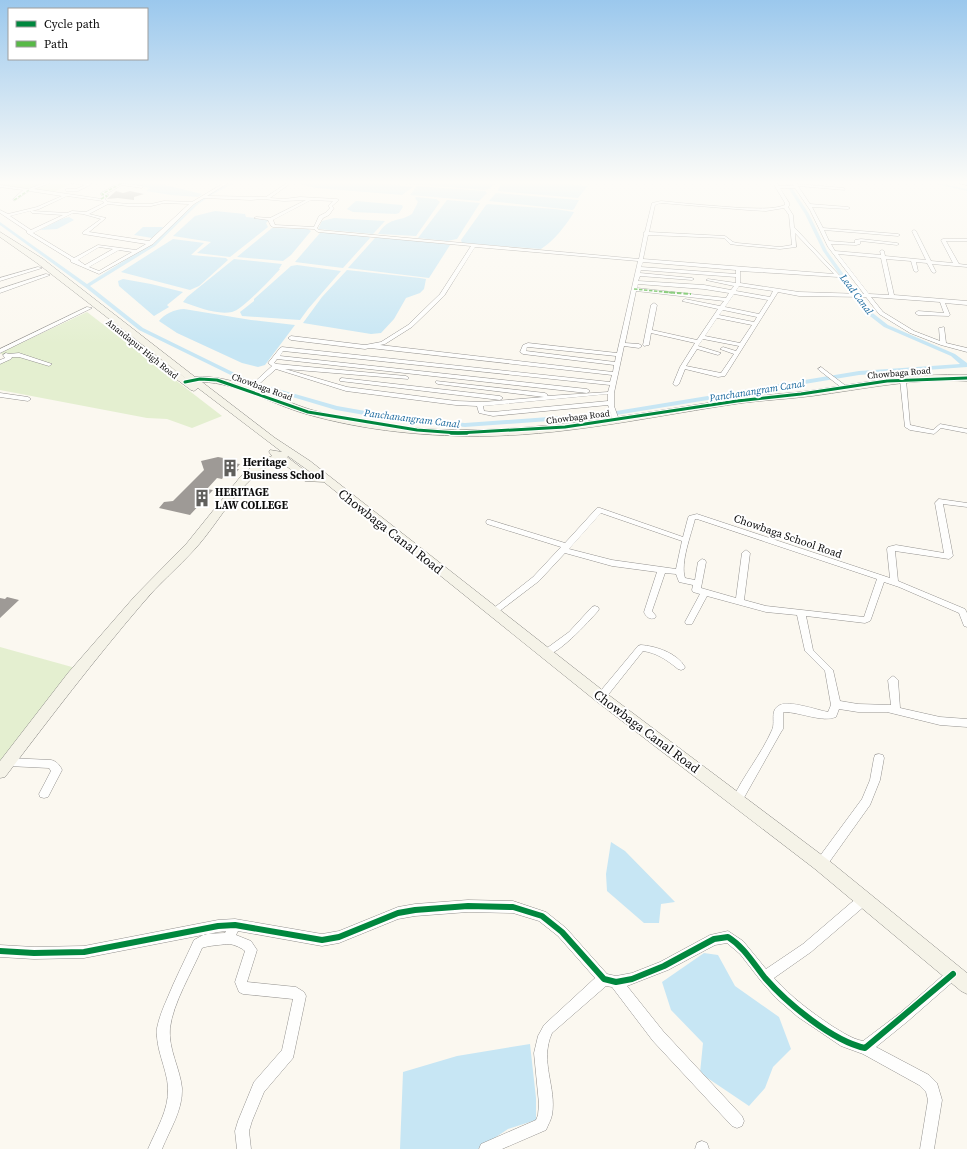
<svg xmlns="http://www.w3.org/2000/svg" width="967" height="1149" font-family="'Source Serif 4',serif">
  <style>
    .green { fill: #e4efd0 }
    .water { fill: #c7e6f4 }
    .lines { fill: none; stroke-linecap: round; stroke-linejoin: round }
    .canal { fill: #c7e6f4; fill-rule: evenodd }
    .building { fill: #9e9a96 }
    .street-casing { stroke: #94928f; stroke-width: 1 }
    .secondary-casing { stroke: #8a8985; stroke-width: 1 }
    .street { fill: #fefefd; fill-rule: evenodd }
    .secondary { fill: #f5f3e8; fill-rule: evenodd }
    .quiet-far1 { stroke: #58b947; stroke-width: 1.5; stroke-dasharray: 3.5 1.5; stroke-linecap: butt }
    .quiet { stroke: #58b947; stroke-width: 2; stroke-dasharray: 4.5 2; stroke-linecap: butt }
    .cycleway-far2-casing { stroke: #fff; stroke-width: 5 }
    .cycleway-far1-casing { stroke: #fff; stroke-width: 6 }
    .cycleway-casing { stroke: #fff; stroke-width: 8 }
    .cycleway-far2 { stroke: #00873e; stroke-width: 3 }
    .cycleway-far1 { stroke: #00873e; stroke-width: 3.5 }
    .cycleway { stroke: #00873e; stroke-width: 6 }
    .labels { text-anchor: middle; stroke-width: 4; stroke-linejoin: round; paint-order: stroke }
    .far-street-label { font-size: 9px; fill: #0c0c0c; stroke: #fff }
    .far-water-label { font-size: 10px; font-style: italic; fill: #17679c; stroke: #fff }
    .poi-label { font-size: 11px; font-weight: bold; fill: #0c0c0c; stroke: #fff; text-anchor: start }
    .street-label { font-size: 11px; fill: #0c0c0c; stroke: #fff }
    .near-street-label { font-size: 13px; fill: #0c0c0c; stroke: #fff }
  </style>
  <rect width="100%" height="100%" fill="#fbf8f0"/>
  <!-- green -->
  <g class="green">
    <path d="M0,183H47L28,189L0,185Z"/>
    <path d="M50,183H72L54,192L33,190Z"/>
    <path d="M87,312L222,416L192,428L167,419L147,418L0,390V363L8,358L0,353Z"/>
    <path d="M0,647L72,667L68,686L0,776Z"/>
  </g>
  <!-- water -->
  <g class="water">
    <path d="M121,183H157L202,194L198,197L171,195L146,191L150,188Z"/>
    <path d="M296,183H378L413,187L402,195L316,188Z"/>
    <path d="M395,183H494L490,189L484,190Z"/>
    <path d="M501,183H550L588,186L578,198L498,191Z"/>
    <path d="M417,186L485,191L487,193L479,201L410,195Z"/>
    <path d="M496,193L579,200L574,209L572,210L489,201Z"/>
    <path d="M416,197L436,199L440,202L416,236L378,234C390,216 397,223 412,214L418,202L415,198Z"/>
    <path d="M447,200L480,203L457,239L447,241L418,238Z"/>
    <path d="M356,201L402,205L403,207L399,213L396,214L353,212L347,209Z"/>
    <path d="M488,204L555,209L574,212C567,224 554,241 541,249L462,243L461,240L486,205Z"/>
    <path d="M215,211L245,214L246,217L267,219L269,220L266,223L268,227L230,257L197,253L211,242L173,236L195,216Z"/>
    <path d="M69,217L74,220L57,229L40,230L61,219Z"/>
    <path d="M334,218L385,221L373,234L318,229L322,221Z"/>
    <path d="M143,227H162L164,228L152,238L134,235Z"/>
    <path d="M272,228L308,229L311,231L291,255L283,261L237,257Z"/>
    <path d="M324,232L368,236L370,238L343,268L295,262L320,233Z"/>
    <path d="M377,237L445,244L450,245L429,278L348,268L375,238Z"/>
    <path d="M173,239L204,243L191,255L226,258L228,260L199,286L190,290L121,272Z"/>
    <path d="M234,259L282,264L279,269H280C272,278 241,311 232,312C216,315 198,307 183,302L187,297Z"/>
    <path d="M297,265L341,271L308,309L300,320L242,316L240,312L254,301V299L291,266Z"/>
    <path d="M347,270L420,278L426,279L424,289L420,293L406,298L394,319L381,333L371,334L303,323L322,297Z"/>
    <path d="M123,279L151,284L183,292L167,305L169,307L154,316L119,286L118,281Z"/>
    <path d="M184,309L251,320L295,325L265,365L258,367L242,363L177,333L159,321C164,314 175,309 184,309Z"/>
    <path d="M611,842L625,851L675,902L661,904L659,923H644L607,891L606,874Z"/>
    <path d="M704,953L718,955L735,986L779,1017L791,1049L773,1067L765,1088L749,1106L700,1073L703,1043L671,1010L662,982Z"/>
    <path d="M530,1044L536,1098V1120L508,1129L478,1149H400L403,1072L457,1056Z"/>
  </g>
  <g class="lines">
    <!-- canal -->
    <g class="canal">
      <path d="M230,183H234L211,195L197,205L155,246L90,286L143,328L253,382L337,406L405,418L465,423L604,413L859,371L960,364L951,356L884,327L866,313L823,251L805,214L785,183H789L809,214L827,251L870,311L888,325L955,354L967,363V367L859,375L604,417L465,427L405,422L336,410L249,384L139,330L85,287L0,225V222L87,284L151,244L195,203L209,193Z"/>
      <path d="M932,183H938L967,189V191Z"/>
    </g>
  </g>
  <!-- building -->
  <g class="building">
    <path d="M116,191L123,193L130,191L144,194L134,197V200L118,198L107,199Z"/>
    <path d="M218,457L234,460L232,463L240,464L236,469H239L232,478L224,476L222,479L217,478L207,489L213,490L190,515L159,508L164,502L173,501L204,470L201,461Z"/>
    <path d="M7,597L19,600L0,618V598L5,599Z"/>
  </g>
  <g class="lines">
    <!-- street casing -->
    <g class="street-casing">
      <g id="street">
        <path d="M45,183H50L34,189L102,199L104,196L101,195V193L117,184L116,183L143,186L142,188L122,185L106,194L109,195L105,199L108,202L128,204H151L164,201L192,202L224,183H228L207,196L266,197L287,183H291L270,198L284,199L300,197L337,199L339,200L332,206L334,208L329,215L323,218L317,228L319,230L639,259L644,234L643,233L645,232L652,203L661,201C688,204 715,206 742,208C756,208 772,210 785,205V203L773,183H777L779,186H794L792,183H796L797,184L844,188L845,190L798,186L810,204L848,207L850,208L848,209L812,207L823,228L898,234L900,235L898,236L824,230L829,241L855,243V240L861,239L897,243L899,244L897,245L861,241L860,242V244L856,245L831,244L835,251L881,255L880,251L882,250L884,251L885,256L926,260L912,231L914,230L916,231L931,261L953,263L941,240L943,239H967V241H946L959,264L967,265V267L932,264L936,272L934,273L932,272L927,263L916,262L918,271L916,272L914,271L911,261L886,259L894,295L967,301V305L945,303L950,315L949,316L918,315L915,313L918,311L944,313L940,302L871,297L883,312L914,331L940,341L939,328L944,327L946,343L967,348V352L941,345L910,333L879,314L866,297L799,296L778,292L725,376L718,377L685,369L679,384L676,386L673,384L680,367L695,343L651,333L649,345L644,346L643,345L651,305L654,303L657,305L652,330L697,340L718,309L682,301L685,299L720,306L724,301L636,291L625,343L639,344L642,346L639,348L624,346L614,393V406L619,420L618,421H614L613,420L608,405L493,416L479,413L477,406L456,405L346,391L276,369L250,392H246V390L272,366L268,363L280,348L282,347L610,382L612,375L370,348L365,349L291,340L288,338L291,336L365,345L381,342L408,325L440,294L471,246L318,232L314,229L273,227L271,226L268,220L254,218L256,217L270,218L306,200L284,201L262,199L251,200L204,198L194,204L153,244L99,274L71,262V260L27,233V231L0,213V210L8,214L37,207L62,196L29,191L14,201L13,199L23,190L0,187V185L28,189ZM780,188H795L810,210L828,247L864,294L799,292L740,283V271L838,277L840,276L794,227L793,215L788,207L789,206V203ZM67,196L103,201L104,203L86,212L72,211L67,213L32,211L39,209ZM311,200L333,201L328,206L330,208L325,213L319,216L314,227L275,225L273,220ZM164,203L189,204L149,241L89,232L106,218L89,214L108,204L128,206H151ZM661,203L748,210L766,211L784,208L789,215L792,245L780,247L737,243L733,242L725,236L649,232L655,205ZM30,211L32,213L63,215L31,230L10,216ZM73,213L83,214L101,219L83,232V234L146,244L136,250L98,245L74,258L33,233ZM795,233L834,274L643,259L648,235L724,238L730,244L737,245L780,249L796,247ZM99,247L113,249L85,265L78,260ZM475,247L638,261L617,353L528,343L523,345L520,352L523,354L614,365L613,372L380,345L385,344L412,327L444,296ZM119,250L132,252L99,271L89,267ZM838,254L881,258L889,295L869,294ZM643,262L736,270V274L641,267ZM641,270L736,277V283L708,279L706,280L734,286L731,290L704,285L638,281L640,276L692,280L694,279L692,278L640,273ZM638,284L704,289L729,293L726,298L637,288ZM739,286L773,291L770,297L736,291ZM734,294L768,300L759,314L725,307ZM723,310L757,317L754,322L719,315ZM717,318L752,325L740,343L705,336ZM703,339L739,346L736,351L723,347L720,349L734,354L721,373L686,366L697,349L718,355L721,353L698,346ZM527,347H528L616,356L615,362L526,351ZM283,351L610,385L608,392L547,396L548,395L545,393L436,381V383L438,384L544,397L483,402L456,401L347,387L285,369L408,379L409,378L406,376L277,364L274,363L277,359L587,393L590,391L587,389L280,356ZM608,394V401L493,412L484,411L483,406Z"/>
        <path d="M71,183H90L92,184L78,191H66V189H76L85,185Z"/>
        <path d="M958,183H967V185Z"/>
        <path d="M38,267L42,268L0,281V278Z"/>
        <path d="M46,274L50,275L0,293V289Z"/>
        <path d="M87,307L92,308L0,353V349Z"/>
        <path d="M6,353L9,354L19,353L52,364L49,366L19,357H12L11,359L0,364V360L5,358L3,355Z"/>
        <path d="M821,367L846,386V388H842L819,370L818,369Z"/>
        <path d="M342,378L500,396L503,398L500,400L340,381V379Z"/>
        <path d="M903,378L906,380L910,425L933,430L940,424L967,429V433L941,428L934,434L910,430L905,427L900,380Z"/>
        <path d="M0,393L28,397L31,399L28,401L0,397Z"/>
        <path d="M939,499L967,503V507L943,504L953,556L949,559L895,551L898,581L965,609L967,613V627L964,626L959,613L899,587L884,582L871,619L870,621L865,623L806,616L813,650L833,670L840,701L858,704L891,705L888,680L890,678L893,676L896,678L898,680L900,708L940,717L967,719V727L940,725L887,712H858L839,709L836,717C823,723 800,712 784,712L783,713V729L781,732L741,803L737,805L733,803L732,800C743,776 761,755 772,730C776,722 769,710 780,705C789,700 817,710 828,712L831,705L825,671L805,651L797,615L766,612L707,596L692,624H686L685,622L700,594L693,592L692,590L693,585L679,582L676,574L665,573L652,611L656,616L655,618C650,620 646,617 644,612L657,572L612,566L565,553L539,581L497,613H491L490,611L533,577L561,547L487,524L486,522L487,520H490L565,543L597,508H600L683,537L688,518L689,516L697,514L890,578L887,549L888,547L896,545L944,553L935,503ZM601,513L682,541L676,569L612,560L569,549ZM695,519H697L877,579L864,617L766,606L744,600L750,553L746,550L742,553L736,598L701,588L706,562L705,560L702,559L698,562L695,580L685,578C680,563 691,535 695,519Z"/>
        <path d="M595,606L598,607L599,609L598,611C589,621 555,659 543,655L542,653L543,651L569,632L592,607Z"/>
        <path d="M641,645C656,646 677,653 685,667L684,669L681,670L678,669C667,660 657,653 643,651L604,700L601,701L598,700L596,697L598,694L638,646Z"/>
        <path d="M879,754L883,755L884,758L880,780L870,805L825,868L821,869L817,868L816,864L817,860L862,799L870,780L874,758L875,755Z"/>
        <path d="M8,758L51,760C56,761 60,765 62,770L48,797L44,798L40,797L39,794L51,771L49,768L8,766L4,765L3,762L4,759Z"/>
        <path d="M863,894L867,896L869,900L867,904L811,952L774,978C791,997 811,1012 832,1026C842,1032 852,1039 863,1041L900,1013L949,970L953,968L957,970L959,974L957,978L908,1021L876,1047L929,1075L937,1083L942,1100L934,1149H920L928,1100L926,1092L919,1085L863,1054L841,1046L798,1017L776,998L761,981L740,954L727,943L715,945L668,970L627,986L663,1031L742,1116L744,1121L742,1126L737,1128L732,1126L653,1041L612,987L606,986L552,1033C539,1062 557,1087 552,1115C551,1120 548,1125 546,1130L502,1149H479L481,1144L536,1120L538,1115L539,1104L534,1053L538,1036L544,1025L595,978L558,936L539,921L513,913L468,912L415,916L398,919L339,943L322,946L238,931L236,935L251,941L257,950L247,982L296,987L304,992L306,996L293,1058L264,1092L252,1121L249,1131L251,1149H237L235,1131L238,1121L254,1082L282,1050L293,999L243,994L239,992L235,982L245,951C242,948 235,945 230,944C227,944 205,946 202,948C192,972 173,1003 170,1028C168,1049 180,1068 182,1088C183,1110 170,1129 162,1149H148C156,1130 169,1110 168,1088C167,1068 155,1049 157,1028C159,1018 163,1008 167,999C175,979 185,960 194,940L205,934L225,933L226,931L218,932L84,958L34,959L0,957V945L34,947L84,946L218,920L235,919L322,934L339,931L398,907L415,904L468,900L513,901L546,912L566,928L607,974L616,976L632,973L660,962L710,935L728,931L743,941L766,969L803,944L859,896Z"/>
        <path d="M702,1141L707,1143L709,1149H695L697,1143Z"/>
      </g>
    </g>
    <!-- secondary casing -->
    <g class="secondary-casing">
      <path id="secondary" d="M0,232L43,259L195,377C235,374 275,399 312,410C359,423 411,430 460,430C554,430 647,412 740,398C765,394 790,394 815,390C866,382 915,373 967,375V381C914,378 864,389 812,396C789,399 765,400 742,403C659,415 576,434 491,436C429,437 365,431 306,414C271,404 238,383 202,382L275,438L310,461L606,693L827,859L967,973V994L961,991L815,869L596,701L324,482L305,481L279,460C240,478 222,519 195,549C178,568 158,584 142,604C94,660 50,718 5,777L0,778V761L68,673L135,596L187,543L241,476L256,463L272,456L269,452L270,450L282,452L198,388L194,391L191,390L153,362V358H159L188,380L37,263L0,237ZM288,456L316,476H312L287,457Z"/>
    </g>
    <!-- street -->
    <use href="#street" class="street"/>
    <!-- secondary -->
    <use href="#secondary" class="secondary"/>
    <!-- quiet-far1 -->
    <g class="quiet-far1">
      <path d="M101,199L107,196L102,194L122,183"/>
      <path d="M14,200L29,190"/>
      <path d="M634,289L675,293"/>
    </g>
    <!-- quiet -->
    <path class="quiet" d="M664,292L691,294"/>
    <!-- cycleway-far2 casing -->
    <g class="cycleway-far2-casing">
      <path id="cycleway-far2" d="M185,382L200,379L217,380L308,412L417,430L458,433L565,427L737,401L801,394L887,381L967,378"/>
    </g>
    <!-- cycleway-far1 casing -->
    <g class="cycleway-far1-casing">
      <path id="cycleway-far1" d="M451,433H467"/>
    </g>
    <!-- cycleway casing -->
    <g class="cycleway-casing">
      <path id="cycleway" d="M0,951L34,953L84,952L218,926L235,925L322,940L339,937L398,913L415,910L468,906L513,907L542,916L562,932L604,979L616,982L632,979L664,966L714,939L728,937C744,947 753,963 765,978C787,1003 832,1041 865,1048L953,974"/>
    </g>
    <!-- cycleway-far2 -->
    <use href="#cycleway-far2" class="cycleway-far2"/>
    <!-- cycleway-far1 -->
    <use href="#cycleway-far1" class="cycleway-far1"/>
    <!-- cycleway -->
    <use href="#cycleway" class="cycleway"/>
  </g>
  <!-- sky -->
  <linearGradient id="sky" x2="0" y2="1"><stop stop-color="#9bc8ed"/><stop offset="0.53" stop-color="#fdfcf8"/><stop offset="1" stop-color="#fdfcf8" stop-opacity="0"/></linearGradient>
  <rect width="967" height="344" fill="url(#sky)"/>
  <!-- icons -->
  <defs>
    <g id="building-bare" transform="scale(1.38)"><path d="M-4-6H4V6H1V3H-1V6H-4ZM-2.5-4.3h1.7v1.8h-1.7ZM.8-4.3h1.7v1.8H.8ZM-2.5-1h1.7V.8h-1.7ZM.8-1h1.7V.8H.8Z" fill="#605f5c" stroke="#fff" stroke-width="2.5" paint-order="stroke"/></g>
  </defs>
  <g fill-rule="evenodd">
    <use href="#building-bare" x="230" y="468"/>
    <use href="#building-bare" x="202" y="498"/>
  </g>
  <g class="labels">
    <!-- far-street labels -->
    <g class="far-street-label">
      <text transform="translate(142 349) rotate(39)" y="3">Anandapur High Road</text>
      <text transform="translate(899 373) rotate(-5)" y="3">Chowbaga Road</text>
      <text transform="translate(262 387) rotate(20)" y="3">Chowbaga Road</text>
      <text transform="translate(578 417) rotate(-7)" y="3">Chowbaga Road</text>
    </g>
    <!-- far-water labels -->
    <g class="far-water-label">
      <text transform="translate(857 294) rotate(53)" y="4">Lead Canal</text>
      <text transform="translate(757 390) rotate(-9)" y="4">Panchanangram Canal</text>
      <text transform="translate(412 418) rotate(7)" y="4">Panchanangram Canal</text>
    </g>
    <!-- poi labels -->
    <g class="poi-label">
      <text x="243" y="466">Heritage<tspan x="243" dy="13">Business School</tspan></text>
      <text x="215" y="496">HERITAGE<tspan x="215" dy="13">LAW COLLEGE</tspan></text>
    </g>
    <!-- street labels -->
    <g class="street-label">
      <text transform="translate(788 536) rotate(19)" y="4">Chowbaga School Road</text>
    </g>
    <!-- near-street labels -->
    <g class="near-street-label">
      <text transform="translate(391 531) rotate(38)" y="5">Chowbaga Canal Road</text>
      <text transform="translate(647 731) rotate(37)" y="5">Chowbaga Canal Road</text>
    </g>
  </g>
  <!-- legend -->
  <rect x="8" y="8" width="140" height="52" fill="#ffffff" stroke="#9e9e9e"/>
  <rect x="16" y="21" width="20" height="6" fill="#00873e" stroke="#9e9e9e"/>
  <text x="44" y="28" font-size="12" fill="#0c0c0c">Cycle path</text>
  <rect x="16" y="41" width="20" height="6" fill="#58b947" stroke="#9e9e9e"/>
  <text x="44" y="48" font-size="12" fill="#0c0c0c">Path</text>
</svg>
